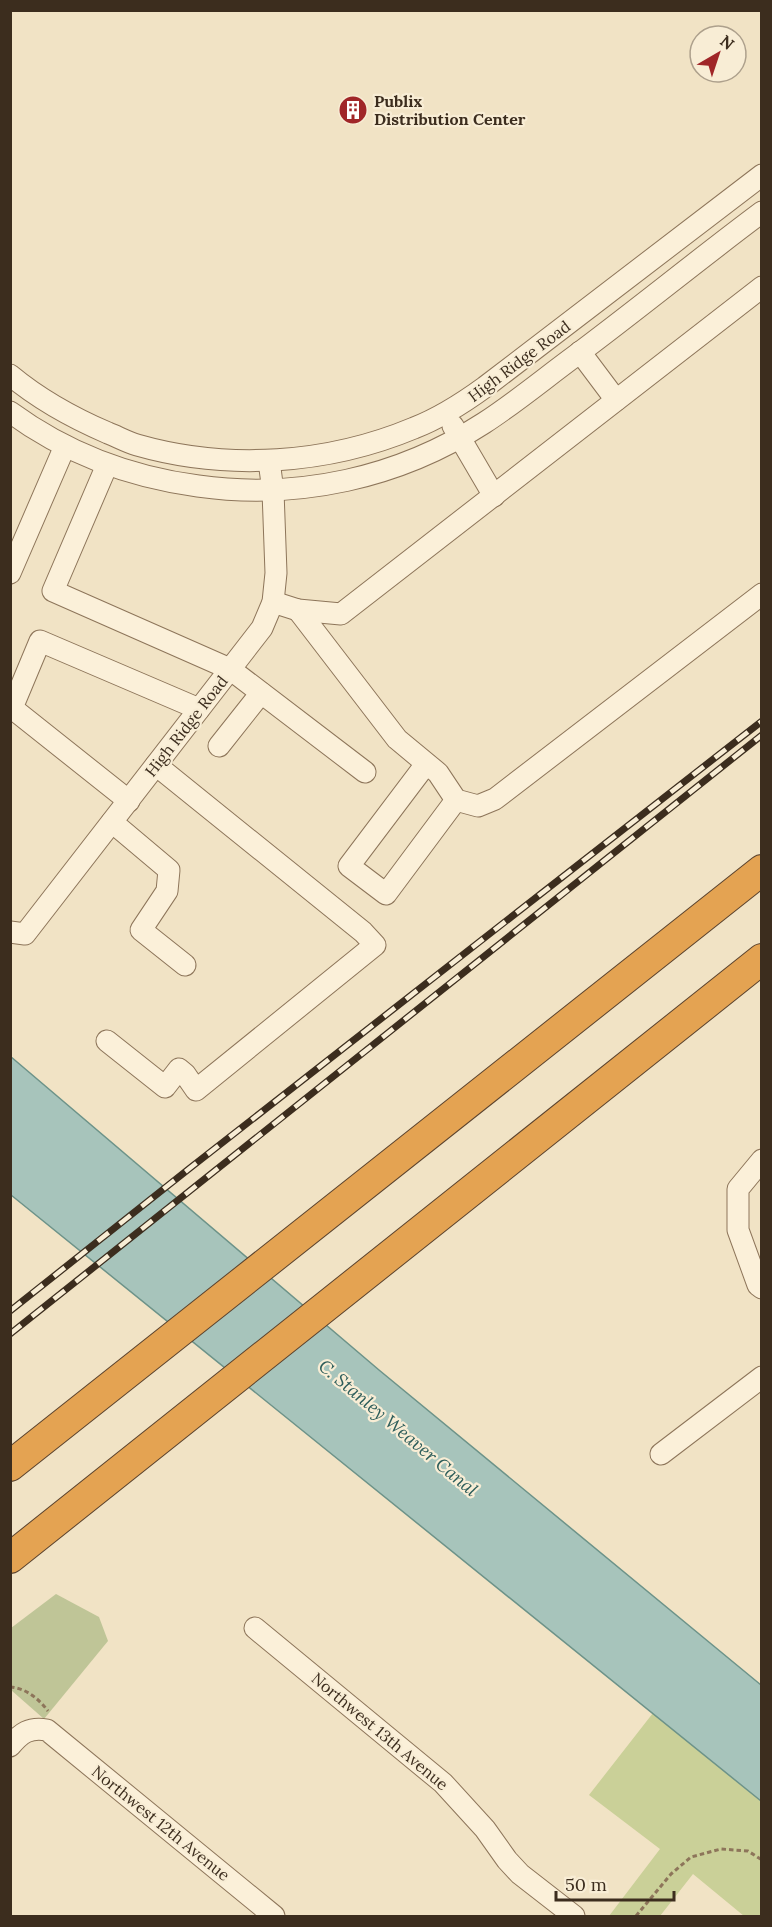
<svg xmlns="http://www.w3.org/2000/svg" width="772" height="1927" font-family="Lora,serif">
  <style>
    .green { fill: #cad098 }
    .cemetery { fill: #bfc597 }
    .water { fill: #a7c4bb; stroke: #6d9389; stroke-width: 1.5 }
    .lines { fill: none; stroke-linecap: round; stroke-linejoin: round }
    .minor-casing { stroke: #8d755a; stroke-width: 23 }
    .highway-casing { stroke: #5b432e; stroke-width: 32 }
    .path { stroke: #8d755a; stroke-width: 3; stroke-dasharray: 4.5 3; stroke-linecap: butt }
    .minor { stroke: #fbf0d9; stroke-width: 21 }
    .highway { stroke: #e4a352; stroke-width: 30 }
    .rail-casing { stroke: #3c2d1e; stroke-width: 7 }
    .rail { stroke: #f8edd5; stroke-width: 4.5; stroke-dasharray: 14; stroke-linecap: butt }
    .labels { text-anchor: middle; stroke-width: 4.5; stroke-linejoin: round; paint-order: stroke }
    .poi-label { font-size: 16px; font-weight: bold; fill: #3c2d1e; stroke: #f8edd5; text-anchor: start }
    .street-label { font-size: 16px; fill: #3c2d1e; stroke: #f8edd5 }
    .water-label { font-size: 18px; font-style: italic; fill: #2d5d5a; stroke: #f8edd5 }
  </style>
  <rect width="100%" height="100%" fill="#f1e3c5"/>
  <!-- green -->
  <path class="green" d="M653,1713L761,1801V1916H744L693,1874L660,1916H609L660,1849L589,1795Z"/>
  <!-- cemetery -->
  <path class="cemetery" d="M56,1594L99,1617L108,1641L44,1719L11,1690V1628Z"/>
  <!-- water -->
  <path class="water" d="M10,1056L379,1370L761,1685V1801L11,1195Z"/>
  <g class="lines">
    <!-- minor casing -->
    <g class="minor-casing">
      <g id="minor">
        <path d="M580,352L616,400"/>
        <path d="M10,375C40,400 73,418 108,433C118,437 127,442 137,445C228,471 328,464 414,428C440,418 463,403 485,387L762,175"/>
        <path d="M10,412C66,453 130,477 198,486C298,500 399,478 484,423C515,403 545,378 575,356C638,309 699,259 762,212"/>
        <path d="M453,426L494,496"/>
        <path d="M107,465L53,591L230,669L365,772"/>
        <path d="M10,573L65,446"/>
        <path d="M273,602L298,610L341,614L762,287"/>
        <path d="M298,610L397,739L438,773L456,800L478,806L495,799L762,594"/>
        <path d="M219,746L261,693"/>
        <path d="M426,764L349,866L386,894L456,800"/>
        <path d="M129,801L12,708L40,641L199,709"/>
        <path d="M112,822L169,870L167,891L141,930L185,965"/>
        <path d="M10,932L25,934L262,628L273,602L276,573L273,491L269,461"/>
        <path d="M107,1041L165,1087L179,1069L185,1074L196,1090L375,945L363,932L156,765"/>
        <path d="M762,1160L738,1189V1230L758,1285L762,1288"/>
        <path d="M661,1454L762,1377"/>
        <path d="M255,1628L443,1783L485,1829L507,1860L520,1874L574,1916"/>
        <path d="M10,1746C21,1733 29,1727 47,1730L274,1916"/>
      </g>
    </g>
    <!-- highway casing -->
    <g class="highway-casing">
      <g id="highway">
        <path d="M10,1466L762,870"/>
        <path d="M10,1558L762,959"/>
      </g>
    </g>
    <!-- path -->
    <g class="path">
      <path d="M10,1687C26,1688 39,1699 48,1711"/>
      <path d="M636,1916L671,1874L691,1857L721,1849L748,1851L762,1860"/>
    </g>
    <!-- minor -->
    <use href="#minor" class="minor"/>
    <!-- highway -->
    <use href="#highway" class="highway"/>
    <!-- rail casing -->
    <g class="rail-casing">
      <g id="rail">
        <path d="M10,1311L190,1168L762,721"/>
        <path d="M10,1334L762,735"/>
      </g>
    </g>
    <!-- rail -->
    <use href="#rail" class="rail"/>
  </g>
  <!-- icons -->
  <defs>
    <g id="building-disc" transform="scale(1.5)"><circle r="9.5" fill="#a02628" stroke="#f8edd5"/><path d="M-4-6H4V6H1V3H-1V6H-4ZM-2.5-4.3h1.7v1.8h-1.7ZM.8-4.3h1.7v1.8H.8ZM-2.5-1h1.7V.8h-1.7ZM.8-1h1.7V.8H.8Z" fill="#fff"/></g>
  </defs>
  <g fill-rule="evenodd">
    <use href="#building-disc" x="353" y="110"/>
  </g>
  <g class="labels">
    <!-- poi labels -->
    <g class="poi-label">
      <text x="374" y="107">Publix<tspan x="374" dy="18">Distribution Center</tspan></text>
    </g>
    <!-- street labels -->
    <g class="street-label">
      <text transform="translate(519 361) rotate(-37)" y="6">High Ridge Road</text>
      <text transform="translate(186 726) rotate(-52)" y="6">High Ridge Road</text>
      <text transform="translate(380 1731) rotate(40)" y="6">Northwest 13th Avenue</text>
      <text transform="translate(161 1823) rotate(39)" y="6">Northwest 12th Avenue</text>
    </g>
    <!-- water labels -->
    <g class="water-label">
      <text transform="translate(398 1428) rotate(40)" y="6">C. Stanley Weaver Canal</text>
    </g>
  </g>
  <!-- border -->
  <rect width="772" height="1927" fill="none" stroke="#3c2d1e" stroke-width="24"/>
  <!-- north arrow -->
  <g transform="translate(718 54) rotate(39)"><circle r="28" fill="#f8edd5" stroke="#ada08c" stroke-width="1.5"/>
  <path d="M0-4.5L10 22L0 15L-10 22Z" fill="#a02628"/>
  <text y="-9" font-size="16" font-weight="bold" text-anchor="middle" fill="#3c2d1e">N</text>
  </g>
  <!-- scale -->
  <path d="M556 1891v9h118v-9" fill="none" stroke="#3c2d1e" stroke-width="3"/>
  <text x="565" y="1891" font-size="18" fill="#3c2d1e" stroke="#f8edd5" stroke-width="4.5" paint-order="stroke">50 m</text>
</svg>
